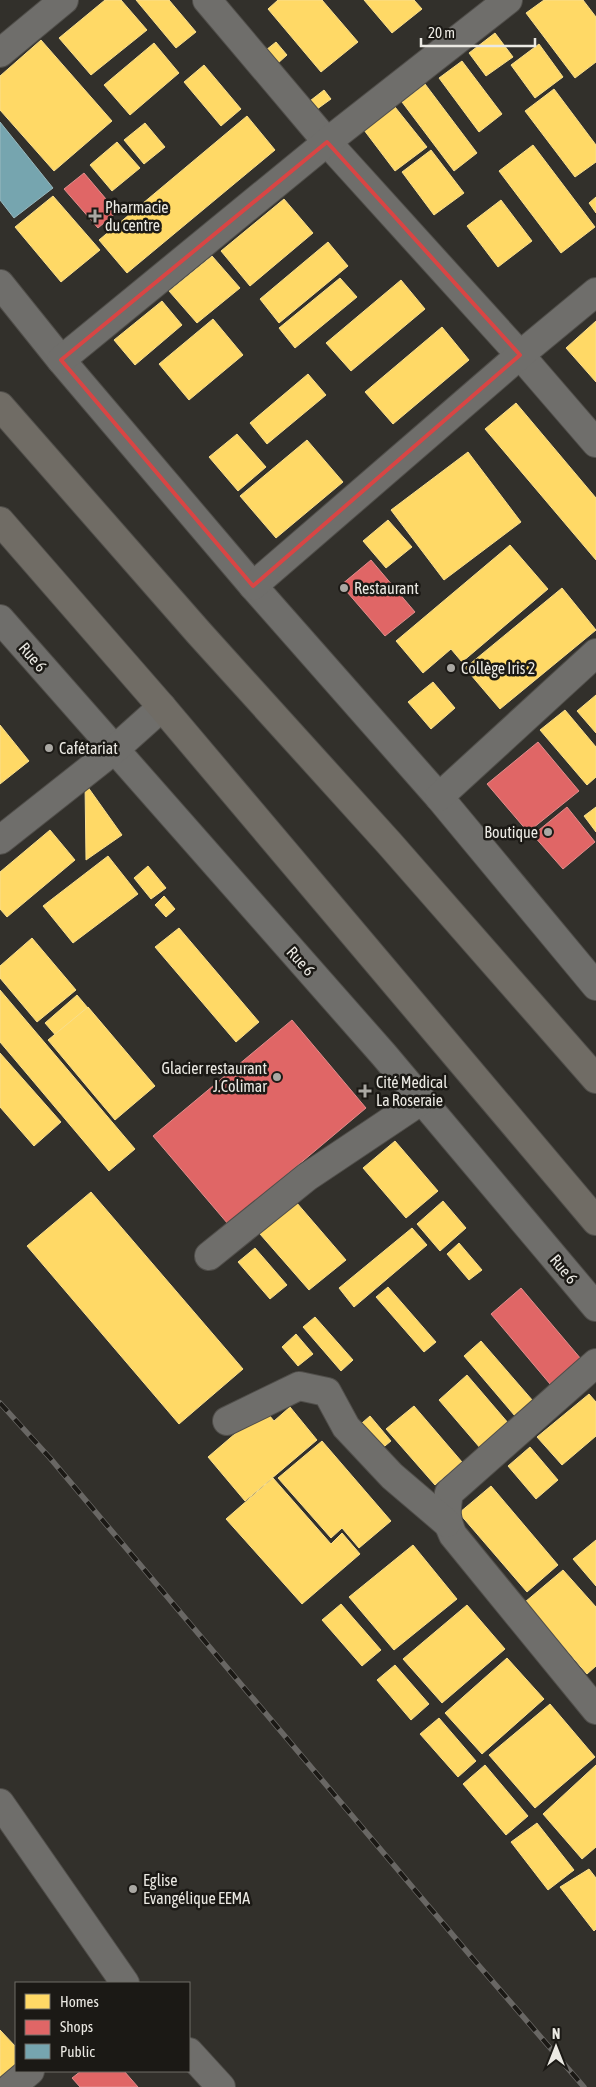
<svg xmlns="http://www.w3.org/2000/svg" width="596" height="2087" font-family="'Asap Condensed',sans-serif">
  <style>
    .homes { fill: #ffd966; stroke: #f9de8c }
    .shops { fill: #e06666; stroke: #e38d8c }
    .public { fill: #76a5af; stroke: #99b9bf }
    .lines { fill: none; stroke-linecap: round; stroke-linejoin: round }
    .minor-casing { stroke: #504e4a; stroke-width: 30 }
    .major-casing { stroke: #504e4a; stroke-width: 30 }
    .minor { stroke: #6f6e6b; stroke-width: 28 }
    .major { stroke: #706c65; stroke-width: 28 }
    .rail-casing { stroke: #696764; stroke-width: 5.5 }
    .rail { stroke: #1b1915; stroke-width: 4; stroke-dasharray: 11; stroke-linecap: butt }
    .marked { fill: none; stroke: #d94544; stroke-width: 4; stroke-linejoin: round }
    .poi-dot { fill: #aaa8a3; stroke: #1b1915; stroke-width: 2 }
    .labels { text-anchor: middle; stroke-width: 5; stroke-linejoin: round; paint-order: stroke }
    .poi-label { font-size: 16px; fill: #ebe9e3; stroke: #1b1915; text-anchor: start }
    .street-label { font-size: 16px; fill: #ebe9e3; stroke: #1b1915 }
  </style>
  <rect width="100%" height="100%" fill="#32302b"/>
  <!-- homes -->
  <g class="homes">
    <path d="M105,0H121L147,30L91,75L59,38Z"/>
    <path d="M136,0H169L196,32L176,48Z"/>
    <path d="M278,0H322L358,42L321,72L268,9Z"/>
    <path d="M364,0H414L422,9L392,33Z"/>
    <path d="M544,0H583L596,17V62L575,78L526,13Z"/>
    <path d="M495,33L513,57L486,76L469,53Z"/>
    <path d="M41,40L112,121L54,171L0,110V76Z"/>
    <path d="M276,42L287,55L277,64L266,50Z"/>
    <path d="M154,43L179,73L130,115L104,85Z"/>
    <path d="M539,44L563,77L535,98L511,65Z"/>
    <path d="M462,61L502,114L479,132L439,78Z"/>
    <path d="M204,65L241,109L221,126L184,82Z"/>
    <path d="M425,84L477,153L454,171L402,102Z"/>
    <path d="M554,89L596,145V162L575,177L525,111Z"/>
    <path d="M324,90L331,99L313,112L306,104Z"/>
    <path d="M395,107L427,147L395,171L364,130Z"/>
    <path d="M247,116L275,150L127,273L99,240Z"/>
    <path d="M145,123L165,147L144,164L124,140Z"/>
    <path d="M117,142L140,168L112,191L90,165Z"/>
    <path d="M533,145L595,227L561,253L499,171Z"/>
    <path d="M431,150L464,193L434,215L402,172Z"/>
    <path d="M53,196L100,250L61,282L15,227Z"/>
    <path d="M596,197V213L589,203Z"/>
    <path d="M284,199L313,233L250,286L221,251Z"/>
    <path d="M501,200L532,241L498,267L467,226Z"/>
    <path d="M328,242L348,266L279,323L260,299Z"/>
    <path d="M212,256L240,288L197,323L169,291Z"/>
    <path d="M340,278L357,297L295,348L279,328Z"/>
    <path d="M401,280L425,309L351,371L326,343Z"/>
    <path d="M162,301L182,325L135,365L114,340Z"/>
    <path d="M213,319L243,355L189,400L159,364Z"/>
    <path d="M596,321V382L566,348Z"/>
    <path d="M442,327L469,360L393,424L365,392Z"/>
    <path d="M308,374L326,395L267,444L250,423Z"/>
    <path d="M516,403L596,498V560L485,429Z"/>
    <path d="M237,434L266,467L238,491L209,457Z"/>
    <path d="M307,440L343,482L276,538L240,496Z"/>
    <path d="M468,452L521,522L444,580L391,510Z"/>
    <path d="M388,520L412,547L386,568L363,541Z"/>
    <path d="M510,545L548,589L462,662L451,649L423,673L396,641Z"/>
    <path d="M562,588L596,630L500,709L465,668Z"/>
    <path d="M433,682L455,708L431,729L408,702Z"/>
    <path d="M596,695V733L577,711Z"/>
    <path d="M565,710L596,747V777L587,785L540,730Z"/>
    <path d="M0,725L29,761L0,784Z"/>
    <path d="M85,783L122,835L86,860Z"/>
    <path d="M596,807V832L584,816Z"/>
    <path d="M50,830L75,860L7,917L0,909V872Z"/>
    <path d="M108,856L138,894L73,943L43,906Z"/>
    <path d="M148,866L166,888L151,899L134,878Z"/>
    <path d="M164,896L175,909L166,917L155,905Z"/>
    <path d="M179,928L259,1022L236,1042L155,947Z"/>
    <path d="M32,938L76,990L37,1022L0,978V966Z"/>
    <path d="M0,990L135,1149L109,1171L0,1042Z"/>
    <path d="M77,995L110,1034L77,1060L45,1023Z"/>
    <path d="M88,1007L155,1086L115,1120L48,1040Z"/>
    <path d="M0,1053L61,1122L34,1146L0,1107Z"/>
    <path d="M395,1141L438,1191L406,1218L363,1168Z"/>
    <path d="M91,1192L243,1369L179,1424L27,1246Z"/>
    <path d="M290,1195L346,1260L309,1290L253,1226Z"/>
    <path d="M443,1201L466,1228L440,1251L417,1224Z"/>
    <path d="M412,1228L427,1245L354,1307L339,1288Z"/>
    <path d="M459,1243L482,1270L469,1280L447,1254Z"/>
    <path d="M255,1248L287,1285L270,1299L238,1262Z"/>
    <path d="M388,1287L436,1342L424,1352L376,1297Z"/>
    <path d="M315,1317L353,1360L341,1371L303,1327Z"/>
    <path d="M296,1334L313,1354L298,1366L282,1347Z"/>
    <path d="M481,1341L533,1401L515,1416L464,1356Z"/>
    <path d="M467,1375L509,1424L481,1449L439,1400Z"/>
    <path d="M589,1394L596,1402V1436L562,1465L537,1437Z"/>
    <path d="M414,1406L462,1462L435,1485L386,1429Z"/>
    <path d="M290,1407L317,1440L245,1501L208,1457L264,1409L274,1421Z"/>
    <path d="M370,1416L391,1441L375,1454L354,1430Z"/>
    <path d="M322,1441L391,1521L359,1548L342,1528L331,1538L278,1478Z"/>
    <path d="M530,1447L558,1480L536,1499L508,1466Z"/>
    <path d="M273,1478L331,1544L342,1533L360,1554L302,1604L226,1519Z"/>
    <path d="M491,1486L558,1565L527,1592L459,1513Z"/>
    <path d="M596,1540V1586L573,1559Z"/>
    <path d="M413,1545L457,1599L394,1650L349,1597Z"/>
    <path d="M563,1570L596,1607V1666L587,1674L525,1602Z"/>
    <path d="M341,1604L381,1650L362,1666L322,1620Z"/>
    <path d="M467,1605L505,1649L442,1703L403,1659Z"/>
    <path d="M507,1658L544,1699L482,1754L445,1713Z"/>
    <path d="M395,1665L429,1704L411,1720L377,1680Z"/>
    <path d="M550,1704L595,1757L535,1808L489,1755Z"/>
    <path d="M439,1718L476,1761L458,1777L420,1734Z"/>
    <path d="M485,1765L528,1816L506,1835L463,1784Z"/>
    <path d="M596,1765V1847L582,1859L543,1814Z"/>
    <path d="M537,1823L574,1870L548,1890L511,1842Z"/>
    <path d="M589,1869L596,1878V1929L594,1931L560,1887Z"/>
    <path d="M0,2030L16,2047V2071L0,2087Z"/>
  </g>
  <!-- shops -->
  <g class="shops">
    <path d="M84,173L117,212L98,228L64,189Z"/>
    <path d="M371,560L415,612L385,636L341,585Z"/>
    <path d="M538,742L579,791L528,832L487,784Z"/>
    <path d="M567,807L595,842L563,869L533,835Z"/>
    <path d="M292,1020L366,1108L228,1224L153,1136Z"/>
    <path d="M521,1288L581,1359L550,1384L491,1314Z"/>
    <path d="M81,2071H124L138,2087H80L72,2078Z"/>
  </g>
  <!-- public -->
  <path class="public" d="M0,122L53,188L14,218L0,200Z"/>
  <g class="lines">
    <!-- minor casing -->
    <g class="minor-casing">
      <g id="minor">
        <path d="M207,0L327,142L520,355L596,443"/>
        <path d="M0,53L64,0"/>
        <path d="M0,284L61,360L253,586L439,797L596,986"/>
        <path d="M61,360L327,142L508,0"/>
        <path d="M253,586L520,355L596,292"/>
        <path d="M0,619L384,1055L596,1307"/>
        <path d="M439,797L596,653"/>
        <path d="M0,840L114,750L162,707"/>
        <path d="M209,1256L307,1177L422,1100"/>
        <path d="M596,1363L449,1493C446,1510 445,1519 453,1535L596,1710"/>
        <path d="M227,1421L299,1386L327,1392L346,1427L392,1476L447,1523"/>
        <path d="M0,1803L125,1983"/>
        <path d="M189,2052L221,2087"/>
        <path d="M11,2087L30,2071"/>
      </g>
    </g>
    <!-- major casing -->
    <g class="major-casing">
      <g id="major">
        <path d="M0,406L199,633L389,843L596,1079"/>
        <path d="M0,521L162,707L596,1221"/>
      </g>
    </g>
    <!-- minor -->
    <use href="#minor" class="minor"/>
    <!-- major -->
    <use href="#major" class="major"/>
    <!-- rail casing -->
    <g class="rail-casing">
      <path id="rail" d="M0,1403L50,1458L474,1960L584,2087"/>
    </g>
    <!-- rail -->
    <use href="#rail" class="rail"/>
  </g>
  <!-- marked area -->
  <path class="marked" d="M327,142L520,355L253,586L61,360Z"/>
  <!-- markers -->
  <g class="poi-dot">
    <path d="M92.5 208.5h5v5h5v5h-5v5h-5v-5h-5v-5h5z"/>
    <circle cx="344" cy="588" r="5"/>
    <circle cx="451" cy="668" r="5"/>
    <circle cx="49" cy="748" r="5"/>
    <circle cx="548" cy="832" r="5"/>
    <circle cx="277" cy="1077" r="5"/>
    <path d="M362.5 1083.5h5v5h5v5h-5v5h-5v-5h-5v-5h5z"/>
    <circle cx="133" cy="1889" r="5"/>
  </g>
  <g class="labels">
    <!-- poi labels -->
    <g class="poi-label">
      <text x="105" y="213">Pharmacie<tspan x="105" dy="18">du centre</tspan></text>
      <text x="354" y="594">Restaurant</text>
      <text x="461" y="674">Collège Iris 2</text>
      <text x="59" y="754">Cafétariat</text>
      <text x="538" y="838" text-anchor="end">Boutique</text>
      <text x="267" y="1074" text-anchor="end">Glacier restaurant<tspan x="267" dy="18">J.Colimar</tspan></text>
      <text x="376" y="1088">Cité Medical<tspan x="376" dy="18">La Roseraie</tspan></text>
      <text x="143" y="1886">Eglise<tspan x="143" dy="18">Evangélique EEMA</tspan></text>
    </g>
    <!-- street labels -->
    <g class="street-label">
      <text transform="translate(33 657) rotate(49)" y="6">Rue 6</text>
      <text transform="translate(301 961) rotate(48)" y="6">Rue 6</text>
      <text transform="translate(564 1269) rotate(50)" y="6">Rue 6</text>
    </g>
  </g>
  <!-- legend -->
  <rect x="15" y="1982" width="175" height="90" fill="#1b1915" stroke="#6e6c67"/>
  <rect x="25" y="1994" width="25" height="15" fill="#ffd966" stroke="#6e6c67"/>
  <text x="60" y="2007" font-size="15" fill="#ebe9e3">Homes</text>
  <rect x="25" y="2020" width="25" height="15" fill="#e06666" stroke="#6e6c67"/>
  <text x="60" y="2032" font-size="15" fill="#ebe9e3">Shops</text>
  <rect x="25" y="2044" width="25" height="15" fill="#76a5af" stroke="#6e6c67"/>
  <text x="60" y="2057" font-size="15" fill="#ebe9e3">Public</text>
  <!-- north arrow -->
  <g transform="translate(556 2047)" stroke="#1b1915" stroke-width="4" paint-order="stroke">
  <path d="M0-4L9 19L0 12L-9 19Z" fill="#ebe9e3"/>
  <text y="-8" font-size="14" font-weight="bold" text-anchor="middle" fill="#ebe9e3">N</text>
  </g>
  <!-- scale -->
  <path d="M421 38v8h114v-8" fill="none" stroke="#ebe9e3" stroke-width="2.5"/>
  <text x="428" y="38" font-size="15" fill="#ebe9e3" stroke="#1b1915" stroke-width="4" paint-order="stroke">20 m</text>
</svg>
